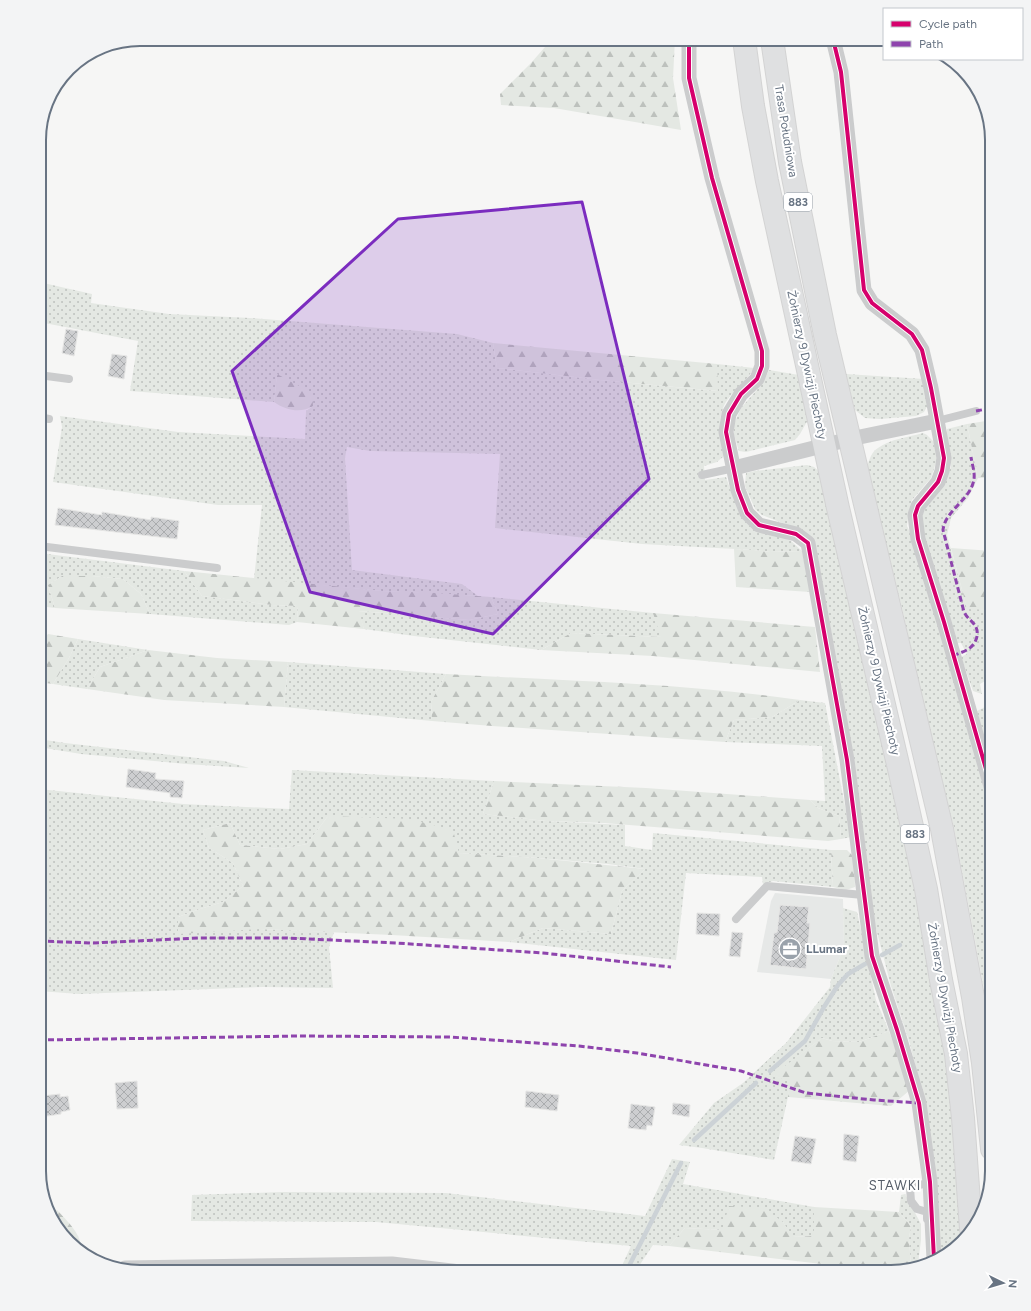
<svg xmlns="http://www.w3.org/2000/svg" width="1031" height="1311" font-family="Figtree,sans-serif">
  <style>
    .built { fill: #e6e8e7 }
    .grass { fill: url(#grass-dots) }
    .forest { fill: url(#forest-firs) }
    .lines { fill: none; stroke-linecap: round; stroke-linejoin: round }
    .stream { stroke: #ccd2d6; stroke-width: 4.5 }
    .building { fill: url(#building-cross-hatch); stroke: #e6e6e5 }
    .highway-casing { stroke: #d3d3d3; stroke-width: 24 }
    .lane { stroke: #cbcccd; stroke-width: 8 }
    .street { stroke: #cbcccd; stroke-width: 15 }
    .highway { stroke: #dfe0e1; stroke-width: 22 }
    .quiet { stroke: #8e44ad; stroke-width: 3; stroke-dasharray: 6 3; stroke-linecap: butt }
    .cycleway-casing { stroke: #fff; stroke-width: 6 }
    .cycleway { stroke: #d6006c; stroke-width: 4 }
    .marked { fill: #7b2cbf; fill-opacity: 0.2; stroke: #7b2cbf; stroke-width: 3; stroke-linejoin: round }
    .labels { text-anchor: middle; stroke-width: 4; stroke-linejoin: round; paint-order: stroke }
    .shield { fill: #fff; stroke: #959ea8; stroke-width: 1 }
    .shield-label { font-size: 11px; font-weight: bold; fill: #687483 }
    .street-label { font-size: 12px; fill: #687483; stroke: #fff }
    .poi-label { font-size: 12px; font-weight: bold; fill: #687483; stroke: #fff; text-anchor: start }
    .neighbourhood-label { font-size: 13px; letter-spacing: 1px; fill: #565e69; stroke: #fff }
    .rim { fill: none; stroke: #687483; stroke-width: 2 }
  </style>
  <defs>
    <pattern id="grass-dots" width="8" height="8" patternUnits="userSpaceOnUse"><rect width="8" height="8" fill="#e4e8e3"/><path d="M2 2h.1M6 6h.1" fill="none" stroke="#bdc1bd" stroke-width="1.8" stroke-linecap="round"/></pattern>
    <pattern id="forest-firs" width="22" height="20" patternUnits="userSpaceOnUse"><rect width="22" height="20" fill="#e4e8e3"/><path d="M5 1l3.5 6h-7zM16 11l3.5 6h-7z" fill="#bdc1bd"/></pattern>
    <pattern id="building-cross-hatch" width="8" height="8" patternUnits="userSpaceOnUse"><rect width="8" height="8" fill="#cdced0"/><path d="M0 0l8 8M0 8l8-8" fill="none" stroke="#aaacae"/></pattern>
  </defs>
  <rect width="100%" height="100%" fill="#f6f6f5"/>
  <!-- built -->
  <path class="built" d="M775,893L843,899L844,947L831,979L757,972L771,901Z"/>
  <!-- grass -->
  <g class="grass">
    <path d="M39,282L92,294L91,303L169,314L250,318L457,334L493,343L497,368L600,380L717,391V364L754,368C747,381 736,388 728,399C716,415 720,438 724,456L717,462L704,466L705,480L726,477L732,494L747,521L791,541L802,551L770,552L754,550L642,544L495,528L500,454L370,451L347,447L345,458L352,570L462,584L478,596L382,591L254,579L262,505H218L53,482L62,427L60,416L178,432L305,439L306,411L313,406L277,375L274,402L130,391L138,341L39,322Z"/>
    <path d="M769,370L799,375L809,418L800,434L795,440L746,452L739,451L734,435V424L741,408L762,384Z"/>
    <path d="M846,374L924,379L928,405L924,412L916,416L880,419L865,418L855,410Z"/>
    <path d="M967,424L978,478L968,498L951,518L947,535L967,608L992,610V677L980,684L982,694L973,691L961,657L967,654L961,643H956L921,527L920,516L945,479L951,467L946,437L947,429Z"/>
    <path d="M923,433L927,435L934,442L937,459L931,478L912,500L909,510L907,526L912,536L992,805V1053L984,989L954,828L927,721L902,608L867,467C869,460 872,451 878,448C890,439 909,437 923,433Z"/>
    <path d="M807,465L814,467L822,474L922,919L950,1070L963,1238L947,1255L939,1258L927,1115L910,1044L891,986L873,917L845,707L815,542L803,531L762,515L755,509L745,486L746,473L755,471Z"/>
    <path d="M39,553L184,571L202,596L272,605L298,606L297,622L289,625L150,614L141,594L123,579L92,576H62L48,585L55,608L39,606Z"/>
    <path d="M491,597L653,613L662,637L571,633L541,650L414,636L364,629L358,611L469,620L498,614Z"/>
    <path d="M78,639L148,650L100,667L87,689L53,684L69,658Z"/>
    <path d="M288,662L446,674L431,702L432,721L284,707Z"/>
    <path d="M800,700L825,703L851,837L841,839L839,816L818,808L810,800L825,801L822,746L725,742L734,720L772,717Z"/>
    <path d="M985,707L992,724V740L985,741L977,711Z"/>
    <path d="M39,739L65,743L224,761L249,768L186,764L81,754L39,747Z"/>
    <path d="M292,770L494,781L483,814L546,821L625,825V846L652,850L653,833L831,850L833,887L773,881L763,884L762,877L686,873L676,960L509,942L543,928L611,934L622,891L645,869L608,864L538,858L459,853L328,816L307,844L280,849L240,845L230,823L203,830L209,848L233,863L243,886L223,902L200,909L178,917L260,929L334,932L329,947L333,988L263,987L79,994L39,991V789L183,804L289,809Z"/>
    <path d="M843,908L857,912L876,1000L889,1031L859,1042L832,1041L822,1038L774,1075L790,1082L788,1097L774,1160L702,1148L679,1145L714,1103L743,1083L786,1043L830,987L831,979L844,947Z"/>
    <path d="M672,1159L690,1162L683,1184L814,1207V1236L792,1237L783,1222L722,1230L685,1228L669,1246L653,1245L635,1272H619L631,1246L376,1222L191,1221L192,1195L282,1192L446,1193L645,1216Z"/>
    <path d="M905,1194L921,1224V1240L918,1264L911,1266L909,1238L911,1226L899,1212L901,1195Z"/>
  </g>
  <!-- forest -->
  <g class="forest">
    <path d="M552,39H675L673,78L681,130L554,108L501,105L500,94L531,63Z"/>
    <path d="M493,343L717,364L718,391L600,380L497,368Z"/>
    <path d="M277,374L312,393L313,406C301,414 285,410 274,402Z"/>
    <path d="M992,420V478H978L967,424Z"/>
    <path d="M951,548L992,551V610L967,609Z"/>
    <path d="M734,549L754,550L770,552L802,551L810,592L736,587Z"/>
    <path d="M184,571L382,591L436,593L491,597L498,614L469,620L359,611L364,629L297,622L298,606L272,605L202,596Z"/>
    <path d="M62,576H92L123,579L141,594L150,614L55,608L48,585Z"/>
    <path d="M653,613L815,627L820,672L653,656L541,650L571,633L661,637Z"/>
    <path d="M48,634L78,639L69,658L53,684L39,682V644Z"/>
    <path d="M148,650L217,658L288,662L284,707L164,700L87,689L100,667Z"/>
    <path d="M446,674C564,681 683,683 800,700L772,717L734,720L725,742L492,726L432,721L431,702Z"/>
    <path d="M494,781L646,788L810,800L818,808L839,816L841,839L828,841L604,823L546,821L483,814Z"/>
    <path d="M328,816L409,819L453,830L459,853L538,858L645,869L622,891L611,934L543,928L509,942L392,935L260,929L178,934V917L200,909L223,902L243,886L233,863L209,848L203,830L230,823L240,845L280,849L307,844Z"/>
    <path d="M831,850H847L854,857L855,887L846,890L833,887Z"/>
    <path d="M889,1031L910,1090L891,1106L788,1097L789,1082L773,1075L822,1038L832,1041L859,1042Z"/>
    <path d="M729,1206L764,1208L783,1222L793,1237L814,1236V1207L899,1212L911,1226L909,1238L911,1266L890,1272L669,1246L685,1228L722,1230Z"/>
    <path d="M57,1210C67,1221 83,1235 81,1251L56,1227L51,1212Z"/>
  </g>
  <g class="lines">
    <!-- stream -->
    <g class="stream">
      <path d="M882,955L900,945"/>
      <path d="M770,1071L805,1041L824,1007L838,985L848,974L865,964"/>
      <path d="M694,1140L756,1083"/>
      <path d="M626,1272L681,1163"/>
    </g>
  </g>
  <!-- building -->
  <g class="building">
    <path d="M66,329L78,331L74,356L62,353Z"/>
    <path d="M112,354L127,356L124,379L108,376Z"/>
    <path d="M58,508L102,515V512L151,520V517L179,521L177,539L55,525Z"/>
    <path d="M128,769L156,773L155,779L184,781L182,798L170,797V793L126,787Z"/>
    <path d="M780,905L809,907L807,923H810L806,969L770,965L774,933L777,932Z"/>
    <path d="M697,913L720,914L719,936L696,934Z"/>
    <path d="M732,932L743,933L740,957L729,956Z"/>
    <path d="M137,1081L138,1108L117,1109L115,1083Z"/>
    <path d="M526,1091L559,1095L557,1111L525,1107Z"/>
    <path d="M60,1094V1097L68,1096L70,1110L61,1112V1114L40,1117L39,1104L42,1103L41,1096Z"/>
    <path d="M673,1103L690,1105L689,1117L672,1114Z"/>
    <path d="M631,1104L655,1107L652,1126L647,1125L646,1130L628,1128Z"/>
    <path d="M844,1134L859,1136L856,1162L843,1160Z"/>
    <path d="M795,1136L816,1139L811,1164L791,1161Z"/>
  </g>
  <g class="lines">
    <!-- highway casing -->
    <g class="highway-casing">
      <g id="highway">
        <path d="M744,39L753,106L767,181L838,508L900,773L926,889L941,980L956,1054L963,1118L971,1229"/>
        <path d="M772,39L790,162L825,335L942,829L973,997L983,1063L992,1149"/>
      </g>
    </g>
    <!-- lane -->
    <g class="lane">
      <path d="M39,375L69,379"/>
      <path d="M39,417L49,419"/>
      <path d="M937,421L976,411"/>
      <path d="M702,475L734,468"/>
      <path d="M39,546L217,568"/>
      <path d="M736,919L767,886L863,895"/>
      <path d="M927,1219V1212L917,1209L911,1201L910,1188L930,1182"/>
    </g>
    <!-- street -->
    <g class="street">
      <path d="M689,39V78L712,178L762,351V366L757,379L741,394L729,414L726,432L738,490L747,513L759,525L796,534L808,543L847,760L872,956L897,1030L919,1103L930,1182L934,1259"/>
      <path d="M833,39L841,72L864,290L872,303L912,334L922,350L931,388L944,458L942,471L938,482L918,506L915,515L918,539L944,622L992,790"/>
      <path d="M734,468L850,439L937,421"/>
      <path d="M125,1268L392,1264L460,1272"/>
    </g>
    <!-- highway -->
    <use href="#highway" class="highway"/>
    <!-- quiet -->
    <g class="quiet">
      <path d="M976,411L992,408"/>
      <path d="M953,656C959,653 967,651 971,647C977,642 980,631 974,624C970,619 967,618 964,612L943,530C945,510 971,500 974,479C975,472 972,464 971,457"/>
      <path d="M39,941L93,943L199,938H287L396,943L543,953L671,967"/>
      <path d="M39,1040L298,1036L450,1037L579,1046L637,1053L741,1071L806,1093L874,1100L919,1103"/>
    </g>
    <!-- cycleway casing -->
    <g class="cycleway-casing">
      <g id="cycleway">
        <path d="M689,39V78L712,178L762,351V366L757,379L741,394L729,414L726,432L738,490L747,513L759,525L796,534L808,543L847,760L872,956L897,1030L919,1103L930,1182L934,1259"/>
        <path d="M833,39L841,72L864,290L872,303L912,334L922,350L931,388L944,458L942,471L938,482L918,506L915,515L918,539L944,622L992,790"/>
      </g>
    </g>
    <!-- cycleway -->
    <use href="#cycleway" class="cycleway"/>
  </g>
  <!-- marked area -->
  <path class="marked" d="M582,202L649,479L493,634L310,592L232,371L398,219Z"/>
  <!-- icons -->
  <defs>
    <g id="office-disc" transform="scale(1.15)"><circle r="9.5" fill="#9aa2ab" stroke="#fff"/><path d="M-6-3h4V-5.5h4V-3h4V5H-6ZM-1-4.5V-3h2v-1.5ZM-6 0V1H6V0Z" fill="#fff"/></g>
  </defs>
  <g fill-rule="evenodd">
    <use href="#office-disc" x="790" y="949"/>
  </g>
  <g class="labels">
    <!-- shield labels -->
    <g class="shield">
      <rect x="784" y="193" width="28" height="18" rx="3"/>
      <rect x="901" y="825" width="28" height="18" rx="3"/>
    </g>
    <g class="shield-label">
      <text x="798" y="206">883</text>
      <text x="915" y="838">883</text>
    </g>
    <!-- street labels -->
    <g class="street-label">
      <text transform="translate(786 131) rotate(81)" y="4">Trasa Południowa</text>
      <text transform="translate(807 365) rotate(78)" y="4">Żołnierzy 9 Dywizji Piechoty</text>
      <text transform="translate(879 681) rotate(77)" y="4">Żołnierzy 9 Dywizji Piechoty</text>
      <text transform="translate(945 998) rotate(80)" y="4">Żołnierzy 9 Dywizji Piechoty</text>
    </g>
    <!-- poi labels -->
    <g class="poi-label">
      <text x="806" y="953">LLumar</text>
    </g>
    <!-- neighbourhood labels -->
    <g class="neighbourhood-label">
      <text x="895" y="1190">STAWKI</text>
    </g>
  </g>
  <!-- crop -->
  <path d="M0 0H1031V1311H0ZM140 46H891A94 94 0 0 1 985 140V1171A94 94 0 0 1 891 1265H140A94 94 0 0 1 46 1171V140A94 94 0 0 1 140 46Z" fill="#f3f4f5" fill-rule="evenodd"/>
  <path class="rim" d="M140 46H891A94 94 0 0 1 985 140V1171A94 94 0 0 1 891 1265H140A94 94 0 0 1 46 1171V140A94 94 0 0 1 140 46Z"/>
  <!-- legend -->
  <rect x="883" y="8" width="140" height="52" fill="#ffffff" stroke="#c3c7cd"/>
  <rect x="891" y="21" width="20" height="6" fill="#d6006c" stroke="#c3c7cd"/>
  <text x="919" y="28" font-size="12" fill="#687483">Cycle path</text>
  <rect x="891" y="41" width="20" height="6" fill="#8e44ad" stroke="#c3c7cd"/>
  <text x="919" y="48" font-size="12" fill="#687483">Path</text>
  <!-- north arrow -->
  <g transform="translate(1003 1283) rotate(95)" stroke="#ffffff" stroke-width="3" paint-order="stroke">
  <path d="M0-3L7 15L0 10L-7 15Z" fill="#687483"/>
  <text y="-6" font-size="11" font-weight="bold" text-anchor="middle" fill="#687483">N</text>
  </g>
</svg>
